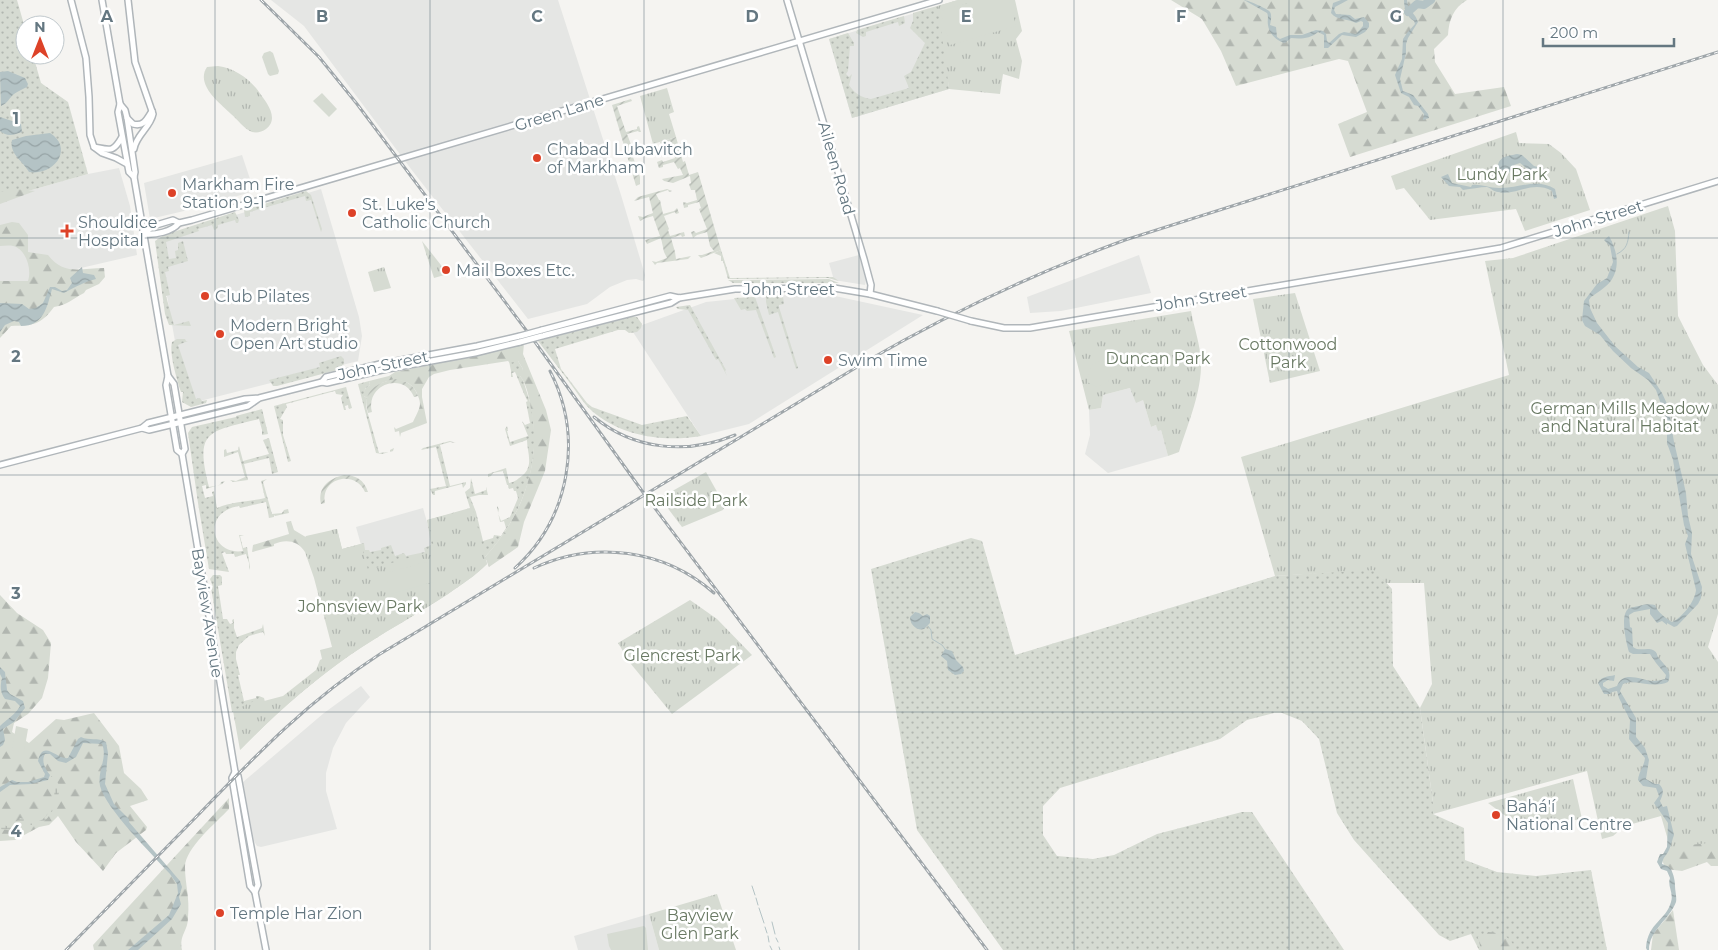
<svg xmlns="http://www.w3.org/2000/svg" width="1718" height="950" font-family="Montserrat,sans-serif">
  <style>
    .built { fill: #e5e6e4 }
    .grass { fill: url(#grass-dots) }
    .forest { fill: url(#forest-firs) }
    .wetland { fill: url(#wetland-marsh) }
    .park { fill: url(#park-tufts) }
    .garden { fill: url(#garden-furrows) }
    .pitch { fill: #d6dbd2 }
    .water { fill: url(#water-waves) }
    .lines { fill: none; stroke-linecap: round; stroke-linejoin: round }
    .stream { stroke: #b4c3c5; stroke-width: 1 }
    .river { stroke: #b4c3c5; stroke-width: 8 }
    .secondary-casing { stroke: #b0b6ba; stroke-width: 8 }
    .secondary { stroke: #fff; stroke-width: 5 }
    .rail-casing { stroke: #9fa6aa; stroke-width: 3 }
    .rail { stroke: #fff; stroke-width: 1; stroke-dasharray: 4; stroke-linecap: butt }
    .secondary-bridge-casing { stroke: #b0b6ba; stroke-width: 8; stroke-linecap: butt }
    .secondary-bridge { stroke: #fff; stroke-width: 5 }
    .grid { fill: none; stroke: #647781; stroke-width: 1; stroke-opacity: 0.55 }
    .poi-dot { fill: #dd4228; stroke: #fff; stroke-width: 2 }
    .labels { text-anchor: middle; stroke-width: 5; stroke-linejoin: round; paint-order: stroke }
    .street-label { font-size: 16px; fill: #647781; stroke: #fff }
    .poi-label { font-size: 16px; fill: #647781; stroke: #fff; text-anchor: start }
    .park-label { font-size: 16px; fill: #697963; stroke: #fff }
    .grid-label { font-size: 16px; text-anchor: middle; font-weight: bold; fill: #647781; stroke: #fff; stroke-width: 5; stroke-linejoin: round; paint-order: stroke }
  </style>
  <defs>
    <pattern id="grass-dots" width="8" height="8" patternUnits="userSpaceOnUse" patternTransform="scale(1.25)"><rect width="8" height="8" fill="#d6dbd2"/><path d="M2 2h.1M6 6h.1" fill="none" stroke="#b1b6b0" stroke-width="1.8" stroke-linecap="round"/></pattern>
    <pattern id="forest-firs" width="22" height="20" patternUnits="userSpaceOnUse" patternTransform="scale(1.25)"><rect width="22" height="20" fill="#d6dbd2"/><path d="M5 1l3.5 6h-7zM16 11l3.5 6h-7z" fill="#b1b6b0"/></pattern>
    <pattern id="wetland-marsh" width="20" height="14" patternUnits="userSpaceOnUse" patternTransform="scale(1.25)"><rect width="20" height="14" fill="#d6dbd2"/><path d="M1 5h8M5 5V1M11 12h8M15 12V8" fill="none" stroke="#b1b6b0"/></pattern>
    <pattern id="park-tufts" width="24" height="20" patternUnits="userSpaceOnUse" patternTransform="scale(1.25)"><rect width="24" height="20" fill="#d6dbd2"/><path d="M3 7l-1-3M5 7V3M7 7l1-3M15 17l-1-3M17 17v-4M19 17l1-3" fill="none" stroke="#b1b6b0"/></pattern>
    <pattern id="garden-furrows" width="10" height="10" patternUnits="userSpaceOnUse" patternTransform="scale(1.25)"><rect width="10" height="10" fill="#d6dbd2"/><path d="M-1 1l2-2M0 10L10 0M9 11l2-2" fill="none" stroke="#b1b6b0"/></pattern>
    <pattern id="water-waves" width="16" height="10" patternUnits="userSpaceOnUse" patternTransform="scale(1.25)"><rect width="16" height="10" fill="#b4c3c5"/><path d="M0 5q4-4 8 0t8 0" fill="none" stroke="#96a3a5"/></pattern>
  </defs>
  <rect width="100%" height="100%" fill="#f5f4f1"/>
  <!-- built -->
  <g class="built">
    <path d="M271,0H558L621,195L645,275L644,280L643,281L636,279L627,280L610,287L587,304L528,319L411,169L304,26Z"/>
    <path d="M938,6L949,89L852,118L829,39Z"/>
    <path d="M242,155L254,191L201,207L150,219L144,183Z"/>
    <path d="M119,168L130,206L137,255L55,274L0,297V199L88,174Z"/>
    <path d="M321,189L359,317L362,336L358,361L192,403L179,364L157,239Z"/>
    <path d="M859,255L866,281L865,285L834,280L829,263Z"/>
    <path d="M1139,255L1151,293L1061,311L1030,313L1027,297Z"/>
    <path d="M775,295L835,296L923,315L749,424L701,436L631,329L706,302Z"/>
    <path d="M1130,388L1143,400L1151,427L1156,425L1161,430L1168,456L1108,473L1085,454L1090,435L1089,410L1101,408L1103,395Z"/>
    <path d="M423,508L435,550L368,570L356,527Z"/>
    <path d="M361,686L370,697L346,723L333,748L326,773V791L337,829L261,847L257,846L254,841L243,782L324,713Z"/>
    <path d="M649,914L659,950H578L574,936Z"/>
  </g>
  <!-- grass -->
  <g class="grass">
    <path d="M0,0H17L25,28V55H33L41,83L68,102L88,174L0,199Z"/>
    <path d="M958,0L948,79L949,89L852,118L829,39L848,33L854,43V46H850L848,71L846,74L849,77L852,74L849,85C854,93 862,98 871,99L909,88L904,76L911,72L925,43L910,28L913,21V13Z"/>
    <path d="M904,16L905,23L899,26L898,22L866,32V36L863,37L856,33L857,30Z"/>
    <path d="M306,191L311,195L322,229L321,232L311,200L306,201L305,196L250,212V216L245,217L244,210Z"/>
    <path d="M235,212L239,220L238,223H236L235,220L218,225L217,229L214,230L212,225L198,229L199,231L166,242L169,259L176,258L175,251L178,250V243L183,241L188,261L168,267L169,271L165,272L170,295L166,296L174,325L189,321L191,326L169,325L165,314L155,241L164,235Z"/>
    <path d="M721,250L730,278L833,277L839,281L828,278L728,279L723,261H721V256L714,253Z"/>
    <path d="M829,279L839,283H733L728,280Z"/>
    <path d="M775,295L783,297L784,304L779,305V307L798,368L796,369L778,312L769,315L766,302V296Z"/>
    <path d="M755,297L776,357L774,358L756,310L747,311L745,309L741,310L734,298Z"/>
    <path d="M690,305L726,370L725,371L727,376L718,359L716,360L688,310L678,309L676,307Z"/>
    <path d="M631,317H637L642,324L641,328L637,332L629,333L625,330H618L555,349L561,369L587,403L592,407L642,425L687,416L701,436C664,442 622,437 592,411C585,405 580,397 575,390C563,373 550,357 538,341Z"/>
    <path d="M177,339H185L186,341H188L178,345L196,399L200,398L202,401L207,400L206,403L191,407L182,402L183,392H181C177,380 169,354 172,342Z"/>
    <path d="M341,356L344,359V364L337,370L277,386H273L269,380L320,367L319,363Z"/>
    <path d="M509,361H518L523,369L520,376L523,380C528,396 534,412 534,429C537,477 517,522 485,557L487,564C475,576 462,584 448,594C416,615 382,633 350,655C310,683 274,715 240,750L257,717L334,662L349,573L331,530L337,529L342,549L364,543L365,550H369L370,552L381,550V548L391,545L395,556L404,553L406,556L425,552L424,548L431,545L427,520L470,508L465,492L470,488L471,478L475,494L486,490V487L488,495H479L470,497L476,512L483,541L493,538L494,535L501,536L506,528L504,521L500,522L497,507V506L499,509L498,513L501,521L510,517L518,498L516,491H514L513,488L509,489L508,485H507L503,471L493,473L491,476L488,477V474L506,468L509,483C515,482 518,479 523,475C534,465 527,452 527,440L510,446L505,429L507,426L508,431H507L510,442L528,436L522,421L525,425L530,423L526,402L528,401C526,400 517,376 515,372L512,373L513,377H511V371Z"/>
    <path d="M369,381L370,385L365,389L364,396L367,398L366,407L379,453L390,452V450L394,448L393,451L382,454L376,453L358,384Z"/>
    <path d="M346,387L352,408L349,409L348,405L345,406L346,410H344L341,398L343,395L336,394L335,391L286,404L287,407L280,419L283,420V435L291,461L288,462L274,406Z"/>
    <path d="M262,409L268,434L262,435V430L259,419C209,432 194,429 209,487L220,485L221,482L225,481L222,484L206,489V485L202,486L205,498L213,496L212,492L214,491L217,508C234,501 248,502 265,498L261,481L267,479L263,482L272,514L282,513L284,510L288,509L289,513L275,516L274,515V517L269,518L266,502L240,508L239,506C201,512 211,556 243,551L239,535H244L240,536L243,548L247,547L250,567L249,570V563L246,554L235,557L234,554H226L225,552L222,553L229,572L209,569L198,503L188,433L192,427L236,417V416Z"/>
    <path d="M269,438L278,472L272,474L269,458L244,464L248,480L233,482L230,480L236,481L245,477L238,452L224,457V450L226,449L227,453L238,450L239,446L243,461L269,454L263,440Z"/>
    <path d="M450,441L456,443L450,442L440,445L450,486L466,482V484L463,488L462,484L435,491V495H433L430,489L446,486L436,447L421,450L423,448Z"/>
    <path d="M971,538L982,541L1015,655L1275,576L1374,569L1392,589L1393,666L1420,708L1433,803V814L1464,828L1465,860L1497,872L1536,876L1591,870L1607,950H1479L1471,934L1450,941L1439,935L1354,840L1337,813L1319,739L1302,721L1282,713H1274L1247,720L1220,739L1060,788L1043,806V835L1057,856L1093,859L1114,855L1157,834L1242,812H1252L1344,950H1003L917,830L871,569Z"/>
    <path d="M213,575H220L222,577V585L218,586L223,619H227L230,624L233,623L232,620L234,619V628L237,637L262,628L263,624L265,636L263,632L249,636L239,645L236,652V659L240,675H238L244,701L256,698V696H259L264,698L267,710L232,712L211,588L213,587L210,579Z"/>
  </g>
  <!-- forest -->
  <g class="forest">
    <path d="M1171,0H1467C1453,8 1449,20 1448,35L1434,49L1435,62L1455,94L1504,87L1511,106L1350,157L1338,124L1367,112L1348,61L1339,59L1236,86L1221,51L1202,19Z"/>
    <path d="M14,189L35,191L0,204V192Z"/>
    <path d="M12,222L19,223L28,235V252L48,255C64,276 81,268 104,268L105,277L99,284L86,290L84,293C72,299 68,305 54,307C40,326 33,325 11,326L0,338V281H28C32,269 26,249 13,246C9,245 4,246 0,246V225Z"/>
    <path d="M524,344L523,354L546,410L551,430L545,471L524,522L518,547L489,567L485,557C522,517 542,463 531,409C529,398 527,384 520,376V373L523,369L518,361L510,363L508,361L450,370L434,374L429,377L422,389V397L427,423L401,433L400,437L399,431L395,432L394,427L396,429L413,422C415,417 420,409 420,404C420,401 419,399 418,396C410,371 375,378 367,398L364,396C363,391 365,388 370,385L369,381L389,376L395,372L484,354Z"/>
    <path d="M291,521L294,530L309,539L314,552H305C298,540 285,539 274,544V546L252,552L253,545L289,534L286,522Z"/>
    <path d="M0,595L17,613L43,630L51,643L48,678L42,698L28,714L14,723L12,732L29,743L56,719L64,720L94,713L119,746L124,773L141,789L148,800L130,806L147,827L146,830L116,853L103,871L76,842L58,816L49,825L39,827L15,840L0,841Z"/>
    <path d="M1718,792V866H1711L1707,862L1682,871L1666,869L1661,858Z"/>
    <path d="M229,798V809C217,822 185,848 185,867C185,884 190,898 188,917C188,932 179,934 182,950H94L93,945Z"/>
    <path d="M1673,910L1679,950H1651L1653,934Z"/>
    <path d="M1488,932C1504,933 1508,936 1517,950H1481L1478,937Z"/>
  </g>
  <!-- wetland -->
  <path class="wetland" d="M50,775L56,780L60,787C57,805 52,816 38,827L32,825H20L18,829L14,831L0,829V824L10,827L20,818C27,819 33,823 39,821C49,818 56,799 54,790C53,786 51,783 48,780Z"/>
  <!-- park -->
  <g class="park">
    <path d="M958,0H1015L1022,31L1016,39L1022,61L1019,79L1003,74L1000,94L949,89L938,6Z"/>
    <path d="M218,66C234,68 250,79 259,92C266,102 280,118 266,129C262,132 257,133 252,132C244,129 237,119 231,114C220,103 195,85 207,67Z"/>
    <path d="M667,88L674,112L669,114L676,137L653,144L640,96Z"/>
    <path d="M1516,132L1519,143L1549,144L1561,153L1576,169L1590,210L1525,231L1516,209L1430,220L1404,188L1396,190L1391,176Z"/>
    <path d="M1668,206L1675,231L1678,316L1703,365L1718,385V614L1708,647L1718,662V842L1670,847L1661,816L1625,826L1613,836L1602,839L1587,771L1433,814V803L1420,708L1432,684L1424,583H1386L1374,570L1275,576L1241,457L1509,375L1485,261L1513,258Z"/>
    <path d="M422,241L448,274L434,278Z"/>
    <path d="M384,267L391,288L374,292L368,272Z"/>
    <path d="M1295,293L1320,371L1270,383L1253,299Z"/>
    <path d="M1191,311C1194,327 1200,344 1201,361C1202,392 1188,423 1179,452L1168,456L1161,430L1158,431L1156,425L1151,427L1143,400L1136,403L1130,388L1103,395L1101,408L1089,410L1069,331Z"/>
    <path d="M706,472L725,506L723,510L682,527L660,498Z"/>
    <path d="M470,509H473L487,564C475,576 462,584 448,594C416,615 382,633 350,655C310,683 274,715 240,750L233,711L260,698L264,701L283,696L316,670L320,660L322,659L320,650L332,647L314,578L305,552L304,539L306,536L337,529L342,549L361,544L368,570L435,550L427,520Z"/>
    <path d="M690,600L717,619L752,655L672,714L631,664L618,643Z"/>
    <path d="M1573,779L1582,819L1522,828L1488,803Z"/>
    <path d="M717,894L736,950H659L649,914Z"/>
  </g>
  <!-- garden -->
  <g class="garden">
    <path d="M631,99L632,101L617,106L626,132L637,129V127L639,126L641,132H639L638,131L627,134L632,147L630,148L632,155L644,152L643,150L646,149L647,154L646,155L645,153L633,157L640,177V184L636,186L612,105Z"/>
    <path d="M676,137L683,162L685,161L689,175L698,172L721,250L701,258L698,255H702L714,251L710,246L707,232L697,235L693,238L691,232L694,231L696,233L707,229L699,209L701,208L699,202L688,205V207L684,208L683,202L687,203L697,200L695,190H691L689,184L691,183L690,176L673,183L664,181L662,179L683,175L680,168L678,169L674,162L663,165V167L659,168L657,162L662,160L663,162L675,158L670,141L661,144L660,142Z"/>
    <path d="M667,189L672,191L669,192L668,190L656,194L659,200H660L663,214L674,211L677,208L679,213L676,214L675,212L664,216L669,229L668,230L670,236L684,232L685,236L682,237L681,235L671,238L675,252L676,259L691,256L688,259L657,263L655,265L652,261L656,262L667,258L664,252L661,238L647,244L645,240L660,236L653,216L643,219L642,220L640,221L638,216L643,217L653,213L649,197L634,201L638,197Z"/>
    <path d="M394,379C406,380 414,385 418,396L414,397C404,371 365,384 372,412L368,413C362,391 375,384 394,379Z"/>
    <path d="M344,475C356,475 364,480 368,492H365C355,469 320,478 325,503L321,504C317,487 330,478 344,475Z"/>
  </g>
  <!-- pitch -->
  <g class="pitch">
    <path d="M980,0H1009L1016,26L950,45L940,11Z"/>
    <path d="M270,51L273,53L279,71L278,74L270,76L268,74L262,57L264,53Z"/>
    <path d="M322,93L337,109L329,117L313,101Z"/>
    <path d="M1099,361C1106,361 1111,365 1112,372L1108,382L1097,387L1087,382C1088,373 1090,364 1099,361Z"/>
    <path d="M426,562L433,582L391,594L385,573Z"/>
    <path d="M16,726L28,729L24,752L12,750Z"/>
    <path d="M709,910L712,912L722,950H681L668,937L663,921Z"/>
    <path d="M644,926L646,928L648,950H611L609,946L607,934Z"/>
  </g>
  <!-- water -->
  <g class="water">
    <path d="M1244,0C1248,0 1268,9 1270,12C1272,15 1271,21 1270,25L1276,27L1277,37L1280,39L1290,35H1302L1316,30L1323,31L1326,34L1327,41L1329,43L1339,34L1344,32L1356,34L1363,26V22L1361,21L1356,23C1347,18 1337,21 1331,13L1333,3L1341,0H1348L1335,7L1334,10L1336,14L1350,15L1355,19L1364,17L1369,23V27L1365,32L1356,37L1342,35L1328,48H1324V35L1318,32C1310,39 1300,39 1291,38L1285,43C1277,41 1269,34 1268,25C1267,20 1269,17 1267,13Z"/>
    <path d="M1404,0H1407C1408,12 1415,12 1418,22L1408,38L1406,44V53L1400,79L1403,91L1413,95L1428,114L1429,118L1423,120L1424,114L1418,106L1414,105L1409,97L1401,93L1395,75L1402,59L1403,39L1407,33L1415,24L1414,21C1407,17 1404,8 1404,0Z"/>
    <path d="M8,71L25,78L28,84L27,87C23,89 18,91 14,94C9,98 8,103 1,106L0,72Z"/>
    <path d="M0,117L21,124L22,132C14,135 7,137 0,131Z"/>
    <path d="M50,133C74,148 55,176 29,172C23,161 9,154 12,140L26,136Z"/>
    <path d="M1517,154L1522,155L1534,166L1545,169L1530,171L1520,163L1514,165L1510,172L1499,169L1498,166C1499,156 1509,156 1517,154Z"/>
    <path d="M1448,174L1452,183L1471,187L1472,185C1481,184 1489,188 1499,188C1518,189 1537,177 1555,189L1557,198L1554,199L1552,191C1532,180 1517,196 1498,192C1494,192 1491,188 1487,187C1480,187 1471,189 1463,190L1460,187L1449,186L1441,177Z"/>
    <path d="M1609,236C1617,250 1621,268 1610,282C1605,288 1597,293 1591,297L1589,300L1590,308L1597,323L1615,346L1638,367L1649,373L1662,393L1668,406L1674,442L1686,493L1688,516L1692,533L1691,554L1702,587L1701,598L1698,604L1677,626L1674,627L1667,623V625L1662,621L1657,623L1650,614V609L1634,612L1629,615L1630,627L1632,628L1633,647C1640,652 1647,647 1653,650C1657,652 1656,653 1658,657C1664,665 1673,670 1668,682C1652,689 1634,678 1623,684L1620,691L1636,718V737L1645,748L1649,760L1646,779L1655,784H1659C1665,790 1663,794 1660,801L1663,807L1667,806L1674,835C1672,840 1671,847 1668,852C1665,857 1663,857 1662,864C1664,865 1666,865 1669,867C1673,871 1675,880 1675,886C1675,891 1677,897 1676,902C1670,919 1649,930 1649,950H1647L1646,948C1648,922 1666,921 1671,902C1674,893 1667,886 1670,878L1667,871L1661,869L1657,862L1660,854H1663L1667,847L1668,823L1654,803L1659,796L1656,788L1643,786L1638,780C1639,771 1644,767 1645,758L1629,739L1630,720L1619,698L1617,691L1612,692L1610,694H1604L1598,683C1602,676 1607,677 1615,675L1614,681L1608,680L1603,683V686L1608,689L1617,686C1623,670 1640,680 1653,681C1657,681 1661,680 1665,679L1666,675L1656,663L1650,654H1633L1629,652C1626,642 1620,616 1628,609C1631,607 1635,607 1639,606C1645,604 1649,604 1655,605C1657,612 1667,619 1672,622C1683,617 1695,601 1696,590L1685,544L1688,536L1684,525L1673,460L1667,443V421L1656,390L1648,380L1631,368L1613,351L1600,335L1585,326L1582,320L1584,301L1597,284L1607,278L1613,262L1610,246L1604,240Z"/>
    <path d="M82,267L83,273L94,275L96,279C84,282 75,287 64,293L52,289C47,307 44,326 21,326L19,322L14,321L5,325L0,332V303L22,304L29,309L36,308L43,303L50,287H55L62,291L67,290L72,283L70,278Z"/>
    <path d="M915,612L919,613L923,616L927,614L930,616V623L924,629C917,631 910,625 910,617Z"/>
    <path d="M945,649L952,651L956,660L963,667L964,671L961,674L955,675L948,670L947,661L941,656Z"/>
    <path d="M0,667L5,672L7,690L10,694L23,701L25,708L14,722L3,729L5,740L3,745L0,747V726C7,719 15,715 20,706L15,701L5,699C0,692 0,686 2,678L0,674Z"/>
    <path d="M81,737C89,741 98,737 106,742L108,753L105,784L114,804L129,819V822L180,881L182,887L179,897L181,904L172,919L138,950H128L169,915L178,893L177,884L170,874C152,854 106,809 100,786C97,771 108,758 102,744L83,743L76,757L66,763L58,761L50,754H45C41,761 45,769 50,775L48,780L31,784L10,785L0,792V787L12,780L17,782H28L44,777L45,774L38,761C43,738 57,760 68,758L78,739Z"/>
  </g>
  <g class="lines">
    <!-- stream -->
    <g class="stream">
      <path d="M1617,254C1627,249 1628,243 1629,232"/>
      <path d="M928,626L931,630L932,639L942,645L945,649"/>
      <path d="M752,886L755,895"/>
      <path d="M756,898L758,905"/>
      <path d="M759,908L764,923"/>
      <path d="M772,922L775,934"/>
      <path d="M765,927L767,933"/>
      <path d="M768,936L769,942"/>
      <path d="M776,938L778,942"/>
      <path d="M770,946L772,950"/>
      <path d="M779,947L780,950"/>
    </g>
    <!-- river -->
    <path class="river" d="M1408,12L1417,4L1424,5L1431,0"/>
    <!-- secondary casing -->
    <g class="secondary-casing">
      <g id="secondary">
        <path d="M71,0L86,58L89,97L90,135L94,147L102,153L116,158L127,164"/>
        <path d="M102,0L120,104L125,110L127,118L135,172L134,177L168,376L166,385L177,450L182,454"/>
        <path d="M128,0L135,62L153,114C150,128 136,135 134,149"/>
        <path d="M787,0L864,259L871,285L870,294"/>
        <path d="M120,104L118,112L129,172L134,177"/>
        <path d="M127,118L133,124C144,127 147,119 152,111"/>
        <path d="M94,147C110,150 113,153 122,137"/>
        <path d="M144,234L153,226L173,220L179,223L192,220L939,0"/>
        <path d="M144,234C155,235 172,232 179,223"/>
        <path d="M971,321L1004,328H1030L1501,248L1718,181"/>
        <path d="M542,330L670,296L679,298L735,289L834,288L870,294L937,311"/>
        <path d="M542,336L671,303L679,298"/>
        <path d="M168,376L174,384L185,449L182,454L235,772L238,776L258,885L255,892"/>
        <path d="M322,382L326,377L380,364L477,346L520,336"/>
        <path d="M142,428L149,430L248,406L258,399"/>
        <path d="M0,465L142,428L148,423L245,399L259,398L322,382L327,383L382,370L475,353L520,342"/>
        <path d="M235,772L232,778L250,886L255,892L266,950"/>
      </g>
    </g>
    <!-- secondary -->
    <use href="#secondary" class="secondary"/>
    <!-- rail casing -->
    <g class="rail-casing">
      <g id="rail">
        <path d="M261,0L319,57L357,104L535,342L645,495L987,950"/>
        <path d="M594,417C634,450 687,455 735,435"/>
        <path d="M515,568C570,518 584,437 550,371"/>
        <path d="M534,568C594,540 664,549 714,593"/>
        <path d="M66,950C110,905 155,859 199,814C258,753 309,700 380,654L867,361C950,313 1035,273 1125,240L1718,52"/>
      </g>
    </g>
    <!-- rail -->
    <use href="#rail" class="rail"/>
    <!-- secondary-bridge casing -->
    <g class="secondary-bridge-casing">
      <g id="secondary-bridge">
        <path d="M937,311L971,321"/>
        <path d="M520,336L542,330"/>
        <path d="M520,342L542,336"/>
      </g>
    </g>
    <!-- secondary-bridge -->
    <use href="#secondary-bridge" class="secondary-bridge"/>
  </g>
  <!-- grid -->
  <path class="grid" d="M215,0V950M430,0V950M644,0V950M859,0V950M1074,0V950M1289,0V950M1503,0V950M0,238H1718M0,475H1718M0,712H1718"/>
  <!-- markers -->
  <g class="poi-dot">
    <circle cx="537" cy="158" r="5"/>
    <circle cx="172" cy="193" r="5"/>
    <circle cx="352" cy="213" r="5"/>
    <path d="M64.5 223.5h5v5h5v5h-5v5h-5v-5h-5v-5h5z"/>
    <circle cx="446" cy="270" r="5"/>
    <circle cx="205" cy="296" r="5"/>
    <circle cx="220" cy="334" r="5"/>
    <circle cx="828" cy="360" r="5"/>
    <circle cx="1496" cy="815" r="5"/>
    <circle cx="220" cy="913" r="5"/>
  </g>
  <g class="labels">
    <!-- street labels -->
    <g class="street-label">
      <text transform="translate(559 112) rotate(-17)" y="6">Green Lane</text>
      <text transform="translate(837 168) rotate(74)" y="6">Aileen Road</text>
      <text transform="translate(1598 218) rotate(-17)" y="6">John Street</text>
      <text x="789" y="295">John Street</text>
      <text transform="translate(1201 298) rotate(-9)" y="6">John Street</text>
      <text transform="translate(383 365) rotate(-12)" y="6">John Street</text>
      <text transform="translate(208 613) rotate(81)" y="6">Bayview Avenue</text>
    </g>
    <!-- poi labels -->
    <g class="poi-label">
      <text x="547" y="155">Chabad Lubavitch<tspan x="547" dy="18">of Markham</tspan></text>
      <text x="182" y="190">Markham Fire<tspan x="182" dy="18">Station 9-1</tspan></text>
      <text x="362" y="210">St. Luke's<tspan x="362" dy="18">Catholic Church</tspan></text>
      <text x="78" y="228">Shouldice<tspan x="78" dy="18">Hospital</tspan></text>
      <text x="456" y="276">Mail Boxes Etc.</text>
      <text x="215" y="302">Club Pilates</text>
      <text x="230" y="331">Modern Bright<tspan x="230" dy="18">Open Art studio</tspan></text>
      <text x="838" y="366">Swim Time</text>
      <text x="1506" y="812">Bahá'í<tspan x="1506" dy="18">National Centre</tspan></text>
      <text x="230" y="919">Temple Har Zion</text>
    </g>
    <!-- park labels -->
    <g class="park-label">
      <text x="1502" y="180">Lundy Park</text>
      <text x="1288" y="350">Cottonwood<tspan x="1288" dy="18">Park</tspan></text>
      <text x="1158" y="364">Duncan Park</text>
      <text x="1620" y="414">German Mills Meadow<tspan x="1620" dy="18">and Natural Habitat</tspan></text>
      <text x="696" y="506">Railside Park</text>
      <text x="360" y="612">Johnsview Park</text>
      <text x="682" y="661">Glencrest Park</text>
      <text x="700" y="921">Bayview<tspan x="700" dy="18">Glen Park</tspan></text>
    </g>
  </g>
  <g class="grid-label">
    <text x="107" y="22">A</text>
    <text x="322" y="22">B</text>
    <text x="537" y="22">C</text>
    <text x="752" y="22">D</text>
    <text x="966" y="22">E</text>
    <text x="1181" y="22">F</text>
    <text x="1396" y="22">G</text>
    <text x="16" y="124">1</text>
    <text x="16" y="362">2</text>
    <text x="16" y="599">3</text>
    <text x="16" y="837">4</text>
  </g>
  <!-- north arrow -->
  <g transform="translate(40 40)"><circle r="24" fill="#ffffff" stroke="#c1c9cd"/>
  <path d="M0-4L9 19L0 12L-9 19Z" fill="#dd4228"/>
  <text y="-8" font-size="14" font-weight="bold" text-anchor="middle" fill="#647781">N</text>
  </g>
  <!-- scale -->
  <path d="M1543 38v8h131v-8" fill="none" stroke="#647781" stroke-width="2.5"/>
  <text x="1550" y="38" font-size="15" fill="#647781" stroke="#ffffff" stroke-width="4" paint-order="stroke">200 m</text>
</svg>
